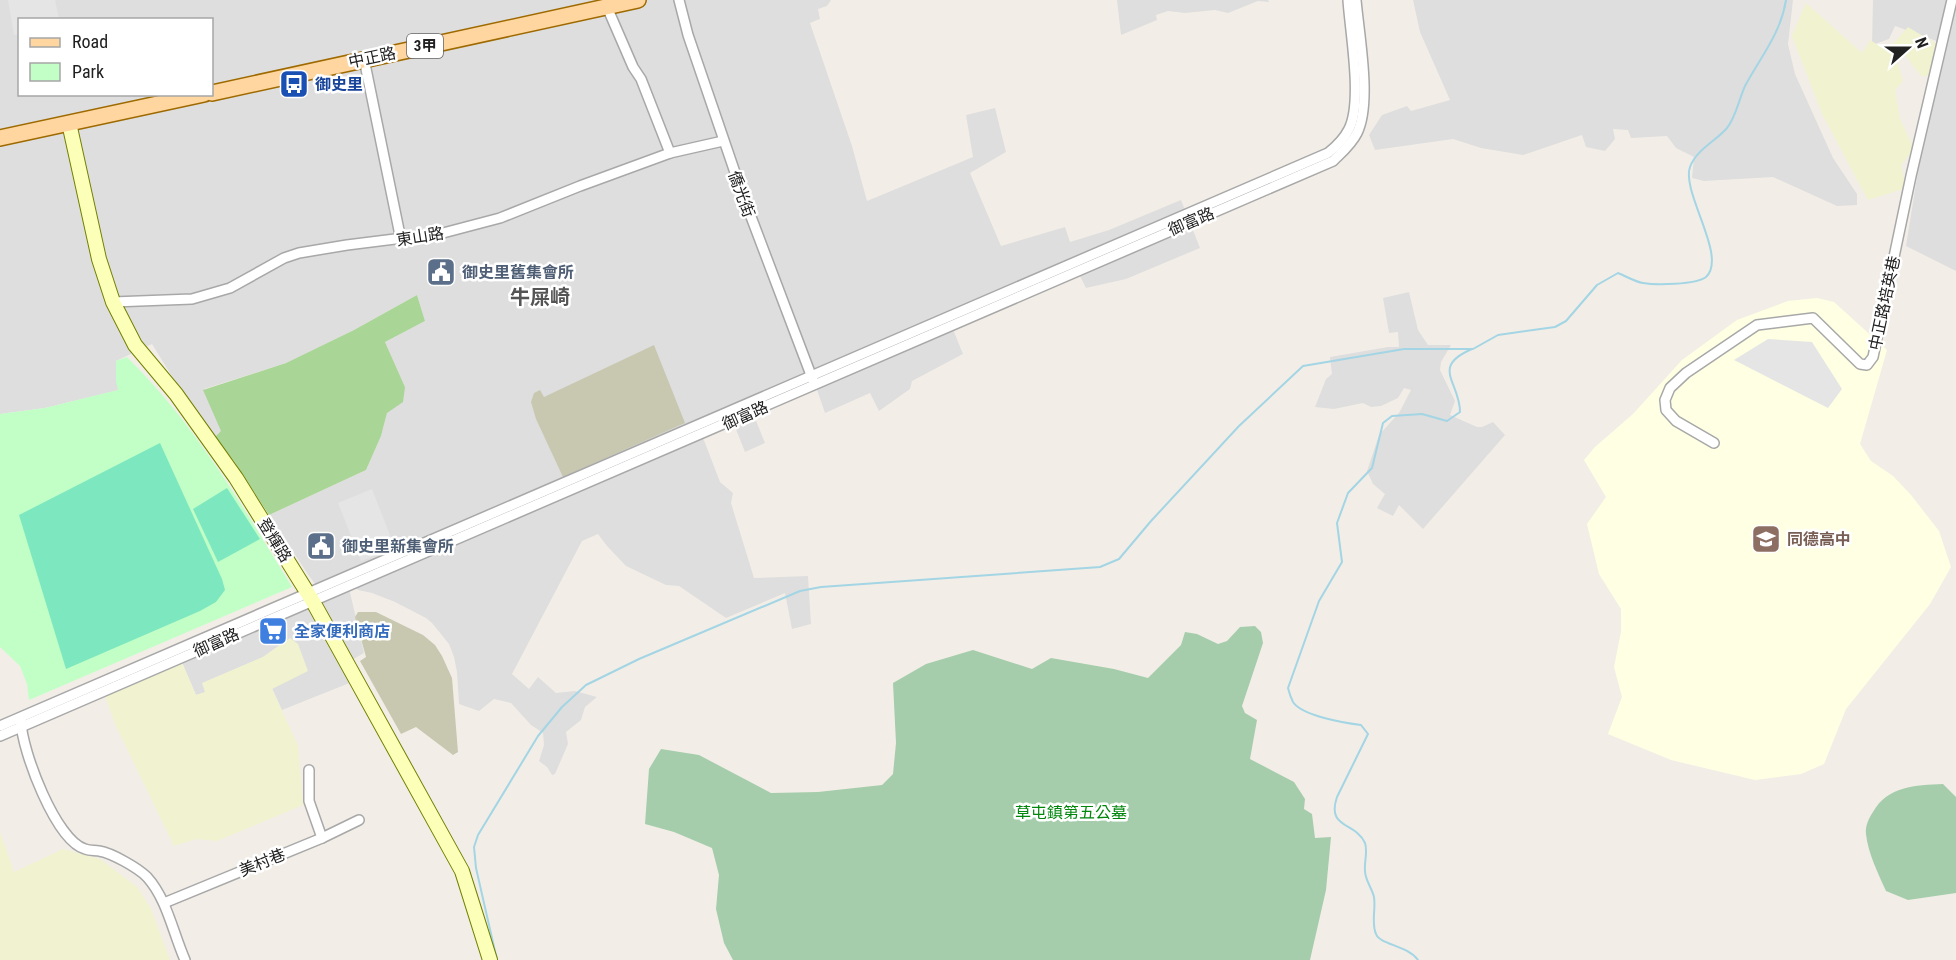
<svg xmlns="http://www.w3.org/2000/svg" width="1956" height="960" font-family="'Roboto Condensed','Noto Sans TC',sans-serif">
  <style>
    .residential { fill: #dfdede; fill-rule: evenodd }
    .education { fill: #ffffe3 }
    .construction { fill: #c8c8b1 }
    .farmland { fill: #f0f2d0 }
    .forest { fill: #a9d597 }
    .cemetery { fill: #a5cdab }
    .park { fill: #c1ffc6 }
    .pitch { fill: #7de8bf }
    .parking { fill: #e5e5e5 }
    .lines { fill: none; stroke-linecap: round; stroke-linejoin: round }
    .stream { stroke: #a3d5e4; stroke-width: 2 }
    .street-casing { stroke: #a8a8a8; stroke-width: 12 }
    .secondary-casing { stroke: #728000; stroke-width: 16 }
    .primary-casing { stroke: #9e6a00; stroke-width: 18 }
    .street { stroke: #fff; stroke-width: 9 }
    .secondary { stroke: #fbffb8; stroke-width: 14 }
    .primary { stroke: #ffd69f; stroke-width: 15 }
    .labels { text-anchor: middle; stroke-width: 5; stroke-linejoin: round; paint-order: stroke }
    .shield { fill: #fff; stroke: #646464; stroke-width: 1.5 }
    .shield-label { font-size: 15px; font-weight: bold; fill: #212121 }
    .street-label { font-size: 16px; fill: #212121; stroke: #fff }
    .transit-label { font-size: 16px; font-weight: bold; fill: #164399; stroke: #fff; text-anchor: start }
    .service-label { font-size: 16px; font-weight: bold; fill: #4e5e75; stroke: #fff; text-anchor: start }
    .education-label { font-size: 16px; font-weight: bold; fill: #785e54; stroke: #fff; text-anchor: start }
    .shop-label { font-size: 16px; font-weight: bold; fill: #366cbe; stroke: #fff; text-anchor: start }
    .park-label { font-size: 16px; fill: #01870c; stroke: #fff }
    .quarter-label { font-size: 20px; font-weight: bold; fill: #545454; stroke: #fff }
  </style>
  <rect width="100%" height="100%" fill="#f2eee7"/>
  <!-- residential -->
  <g class="residential">
    <path d="M0,0H831L827,6L818,9L820,19L810,23L852,146L867,201L973,157L966,115L995,108L1006,152L970,173L1001,246L1065,227L1070,242L1109,230L1181,200L1200,248L1126,279L1086,288L1078,272L952,327L963,354L912,381L910,389L879,411L870,393L825,413L816,387L753,413L765,443L745,452L733,422L702,435L720,482L733,493L731,503L754,578L808,576L811,624L792,629L785,593L726,618L679,586L666,585L626,566L607,546L598,534L582,541L512,674L529,689L538,677L556,693L575,691L597,697L585,707L581,720L566,732L568,744L555,774L552,775L547,767L539,761L544,745L543,733L531,725L511,703L494,699L479,711L459,704L457,672L454,657L449,644L432,623L426,618L395,602L372,593L358,590L354,586L349,588L364,653L343,665L352,682L282,710L272,688L290,638L263,657L203,683L206,692L196,695L181,660L326,598L309,576L269,515L366,470L381,436L387,413L405,387L385,342L425,321L417,295L354,330L286,363L204,389L222,431L215,437L173,378L152,344L116,361L119,390L45,408L0,414ZM20,20H212V94H20Z"/>
    <path d="M1117,0H1268L1269,2L1258,1L1228,13L1215,10L1185,13L1168,11L1156,15L1157,20L1121,35Z"/>
    <path d="M1413,0H1793L1788,44L1795,74L1833,158L1857,194V205L1837,206L1773,177L1704,181L1692,178L1694,157L1676,148L1667,136L1631,138L1628,130L1613,129L1615,139L1605,151L1586,147L1582,135L1523,155L1481,148L1453,139L1375,150L1369,135L1382,115L1407,106L1411,111L1450,100L1420,32Z"/>
    <path d="M1873,0H1956V271L1906,246L1918,171L1945,44L1895,26L1889,39L1872,45Z"/>
    <path d="M1409,292L1418,330L1428,345H1451L1441,362L1440,370L1455,401L1450,415L1477,427H1482L1493,422L1505,435L1423,529L1399,505L1393,516L1377,508L1385,494L1373,484L1367,471L1379,435L1399,413L1411,390L1404,388L1398,398L1381,406L1371,407L1363,403L1334,409L1315,407L1326,379L1332,374L1330,357L1388,347H1399L1398,332L1389,333L1383,298Z"/>
  </g>
  <!-- education -->
  <path class="education" d="M1817,298L1834,302L1887,350L1860,444L1871,461L1893,476L1911,495L1939,531L1951,567L1930,604L1846,709L1824,764L1801,774L1755,780L1671,760L1608,734L1622,697L1614,667L1621,632V609L1599,574L1587,524L1606,497L1584,460L1595,447L1633,414L1682,360L1737,320L1788,301Z"/>
  <!-- construction -->
  <g class="construction">
    <path d="M654,345L685,423L563,477L536,419L531,402L534,393L540,390L544,397Z"/>
    <path d="M358,612H376L423,635L435,645L442,656L452,678L458,752L453,755L416,727L401,734L360,661L366,657L355,617Z"/>
  </g>
  <!-- farmland -->
  <g class="farmland">
    <path d="M1806,3L1862,53L1870,40L1880,46L1893,44L1908,27L1938,45L1931,76H1921L1905,55L1897,60L1903,81L1895,90L1900,119L1914,149L1901,165L1906,188L1868,200L1823,116L1792,36Z"/>
    <path d="M290,638L298,644L308,671L272,689L298,746L303,805L217,841L196,839L174,846L115,724L104,693L181,660L196,695L205,692L202,683L263,657Z"/>
    <path d="M0,832L14,872L63,849L100,859L120,874L138,888L151,909L170,960H0Z"/>
  </g>
  <!-- forest -->
  <path class="forest" d="M417,295L425,321L385,342L405,387L403,402L387,413L381,436L366,470L269,515L234,461L215,437L221,431L203,390L286,363L354,330Z"/>
  <!-- cemetery -->
  <g class="cemetery">
    <path d="M1255,626L1261,632L1263,643L1242,706L1245,713L1257,720L1250,759L1294,782L1305,799L1304,809L1312,814L1315,838L1331,837L1326,890L1310,960H733L724,943L716,909L719,875L712,848L674,832L645,824L649,769L661,749L699,755L771,793L818,792L882,785L893,774L896,743L893,683L926,664L973,650L1032,669L1051,658L1114,669L1148,678L1181,645L1185,632L1197,634L1218,644L1227,641L1240,627Z"/>
    <path d="M1943,784L1956,797V893L1908,900L1886,891C1878,873 1868,853 1866,834C1865,826 1869,818 1873,812C1888,786 1915,785 1943,784Z"/>
  </g>
  <!-- park -->
  <path class="park" d="M127,357C195,424 243,507 292,587L29,700L27,684L20,666L0,647V414L45,408L118,390L116,381V361Z"/>
  <!-- pitch -->
  <g class="pitch">
    <path d="M160,443L222,579L225,590L216,602L200,611L66,669L19,515Z"/>
    <path d="M227,488L260,539L218,562L193,509Z"/>
  </g>
  <!-- parking -->
  <g class="parking">
    <path d="M8,0H55L59,19L20,20L19,34L14,35Z"/>
    <path d="M1768,339L1812,342L1842,389L1828,408L1734,360Z"/>
    <path d="M372,489L395,548L361,561L338,503Z"/>
  </g>
  <g class="lines">
    <!-- stream -->
    <g class="stream">
      <path d="M497,960L476,868L474,847L478,835L538,736L562,707L586,685L639,659L800,591L821,587L1100,567L1119,559L1151,521L1239,426L1303,366L1404,349H1473L1498,335L1555,327L1566,321L1597,285L1618,273C1626,276 1635,282 1643,283C1655,285 1696,285 1706,277C1728,257 1681,192 1690,167C1696,150 1716,141 1727,128C1736,117 1739,99 1745,86C1760,58 1781,33 1786,0"/>
      <path d="M1418,960C1407,945 1380,945 1376,934C1371,923 1376,909 1374,897C1372,888 1365,880 1365,871C1364,862 1368,852 1365,843C1356,822 1326,829 1337,797L1368,734L1361,725C1345,723 1302,716 1293,702C1291,698 1289,692 1288,688L1319,601L1342,562L1337,523L1348,493L1372,468L1383,423L1392,416L1422,414L1447,421L1460,412C1460,382 1430,367 1472,349"/>
    </g>
    <!-- street casing -->
    <g class="street-casing">
      <g id="street">
        <path d="M679,0L688,35L742,193L814,383"/>
        <path d="M607,7L633,67L641,79L670,153"/>
        <path d="M364,59L401,240"/>
        <path d="M113,302L192,299L230,288L284,258L299,253L347,245L443,233L500,218L580,186L670,153L723,141"/>
        <path d="M1714,443L1676,421L1666,410L1665,400L1670,388L1686,373L1757,325L1813,318L1860,364L1867,365L1873,357L1911,176L1952,0"/>
        <path d="M21,722C22,751 56,841 85,849C90,851 95,850 99,851C112,853 138,868 147,877C167,899 173,933 185,960"/>
        <path d="M0,726L1328,153C1337,146 1344,139 1349,129C1363,101 1350,32 1348,0"/>
        <path d="M0,736L1333,161C1341,153 1351,145 1357,133C1372,103 1359,35 1356,0"/>
        <path d="M309,770V801L322,838"/>
        <path d="M164,903L322,838L359,820"/>
      </g>
    </g>
    <!-- secondary casing -->
    <g class="secondary-casing">
      <path id="secondary" d="M69,123L99,259L113,302L135,345L176,394L236,478L312,600L462,871L490,960"/>
    </g>
    <!-- primary casing -->
    <g class="primary-casing">
      <g id="primary">
        <path d="M212,93L638,0"/>
        <path d="M0,138L204,94"/>
      </g>
    </g>
    <!-- street -->
    <use href="#street" class="street"/>
    <!-- secondary -->
    <use href="#secondary" class="secondary"/>
    <!-- primary -->
    <use href="#primary" class="primary"/>
  </g>
  <!-- icons -->
  <defs>
    <g id="bus-square" transform="scale(1.5)"><rect x="-9" y="-9" width="18" height="18" rx="4" fill="#1a4fb4" stroke="#fff"/><path d="M-5-6H5V4H4V6H2V4H-2V6H-4V4H-5ZM-3.5-4V0h7V-4ZM-3.5 1.2v1.5H-2V1.2ZM2 1.2v1.5H3.5V1.2Z" fill="#fff"/></g>
    <g id="civic-square" transform="scale(1.5)"><rect x="-9" y="-9" width="18" height="18" rx="4" fill="#5c6f8a" stroke="#fff"/><path d="M-.6-6.5H3V-4.5H.6V-3L4-1V1h2V6H-6V1h2V-1L-.6-3ZM-1.2 2.5V6h2.4V2.5Z" fill="#fff"/></g>
    <g id="school-square" transform="scale(1.5)"><rect x="-9" y="-9" width="18" height="18" rx="4" fill="#8d6e63" stroke="#fff"/><path d="M0-5L7-2L0 1L-7-2ZM-4 1L0 2.5L4 1V4Q0 6-4 4Z" fill="#fff"/></g>
    <g id="supermarket-square" transform="scale(1.5)"><rect x="-9" y="-9" width="18" height="18" rx="4" fill="#3f7fe0" stroke="#fff"/><path d="M-6-5.5h2.5l.6 2H6L4.5 2H-2.5L-4.4-4H-6ZM-1.5 3.2a1.3 1.3 0 1 0 .1 0ZM3 3.2a1.3 1.3 0 1 0 .1 0Z" fill="#fff"/></g>
  </defs>
  <g fill-rule="evenodd">
    <use href="#bus-square" x="294" y="84"/>
    <use href="#civic-square" x="441" y="272"/>
    <use href="#school-square" x="1766" y="539"/>
    <use href="#civic-square" x="321" y="546"/>
    <use href="#supermarket-square" x="273" y="631"/>
  </g>
  <g class="labels">
    <!-- shield labels -->
    <rect class="shield" x="407" y="34" width="36" height="24" rx="4.5"/>
    <g class="shield-label">
      <text x="425" y="51">3甲</text>
    </g>
    <!-- street labels -->
    <g class="street-label">
      <text transform="translate(372 57) rotate(-12)" y="6">中正路</text>
      <text transform="translate(742 194) rotate(70)" y="6">僑光街</text>
      <text transform="translate(1191 221) rotate(-23)" y="6">御富路</text>
      <text transform="translate(420 236) rotate(-9)" y="6">東山路</text>
      <text transform="translate(1884 303) rotate(-78)" y="6">中正路培英巷</text>
      <text transform="translate(745 415) rotate(-24)" y="6">御富路</text>
      <text transform="translate(275 540) rotate(58)" y="6">登輝路</text>
      <text transform="translate(216 642) rotate(-24)" y="6">御富路</text>
      <text transform="translate(262 862) rotate(-22)" y="6">美村巷</text>
    </g>
    <!-- transit labels -->
    <g class="transit-label">
      <text x="315" y="90">御史里</text>
    </g>
    <!-- service labels -->
    <g class="service-label">
      <text x="462" y="278">御史里舊集會所</text>
      <text x="342" y="552">御史里新集會所</text>
    </g>
    <!-- education labels -->
    <g class="education-label">
      <text x="1787" y="545">同德高中</text>
    </g>
    <!-- shop labels -->
    <g class="shop-label">
      <text x="294" y="637">全家便利商店</text>
    </g>
    <!-- park labels -->
    <g class="park-label">
      <text x="1071" y="818">草屯鎮第五公墓</text>
    </g>
    <!-- quarter labels -->
    <g class="quarter-label">
      <text x="540" y="304">牛屎崎</text>
    </g>
  </g>
  <!-- legend -->
  <rect x="18" y="18" width="195" height="78" fill="#ffffff" stroke="#a6a6a6" stroke-width="1.5"/>
  <rect x="30" y="38" width="30" height="9" fill="#ffd69f" stroke="#a6a6a6" stroke-width="1.5"/>
  <text x="72" y="48" font-size="18" fill="#212121">Road</text>
  <rect x="30" y="63" width="30" height="18" fill="#c1ffc6" stroke="#a6a6a6" stroke-width="1.5"/>
  <text x="72" y="78" font-size="18" fill="#212121">Park</text>
  <!-- north arrow -->
  <g transform="translate(1908 48) rotate(69)" stroke="#ffffff" stroke-width="4.5" paint-order="stroke">
  <path d="M0-4.5L10 22L0 15L-10 22Z" fill="#212121"/>
  <text y="-9" font-size="16" font-weight="bold" text-anchor="middle" fill="#212121">N</text>
  </g>
</svg>
